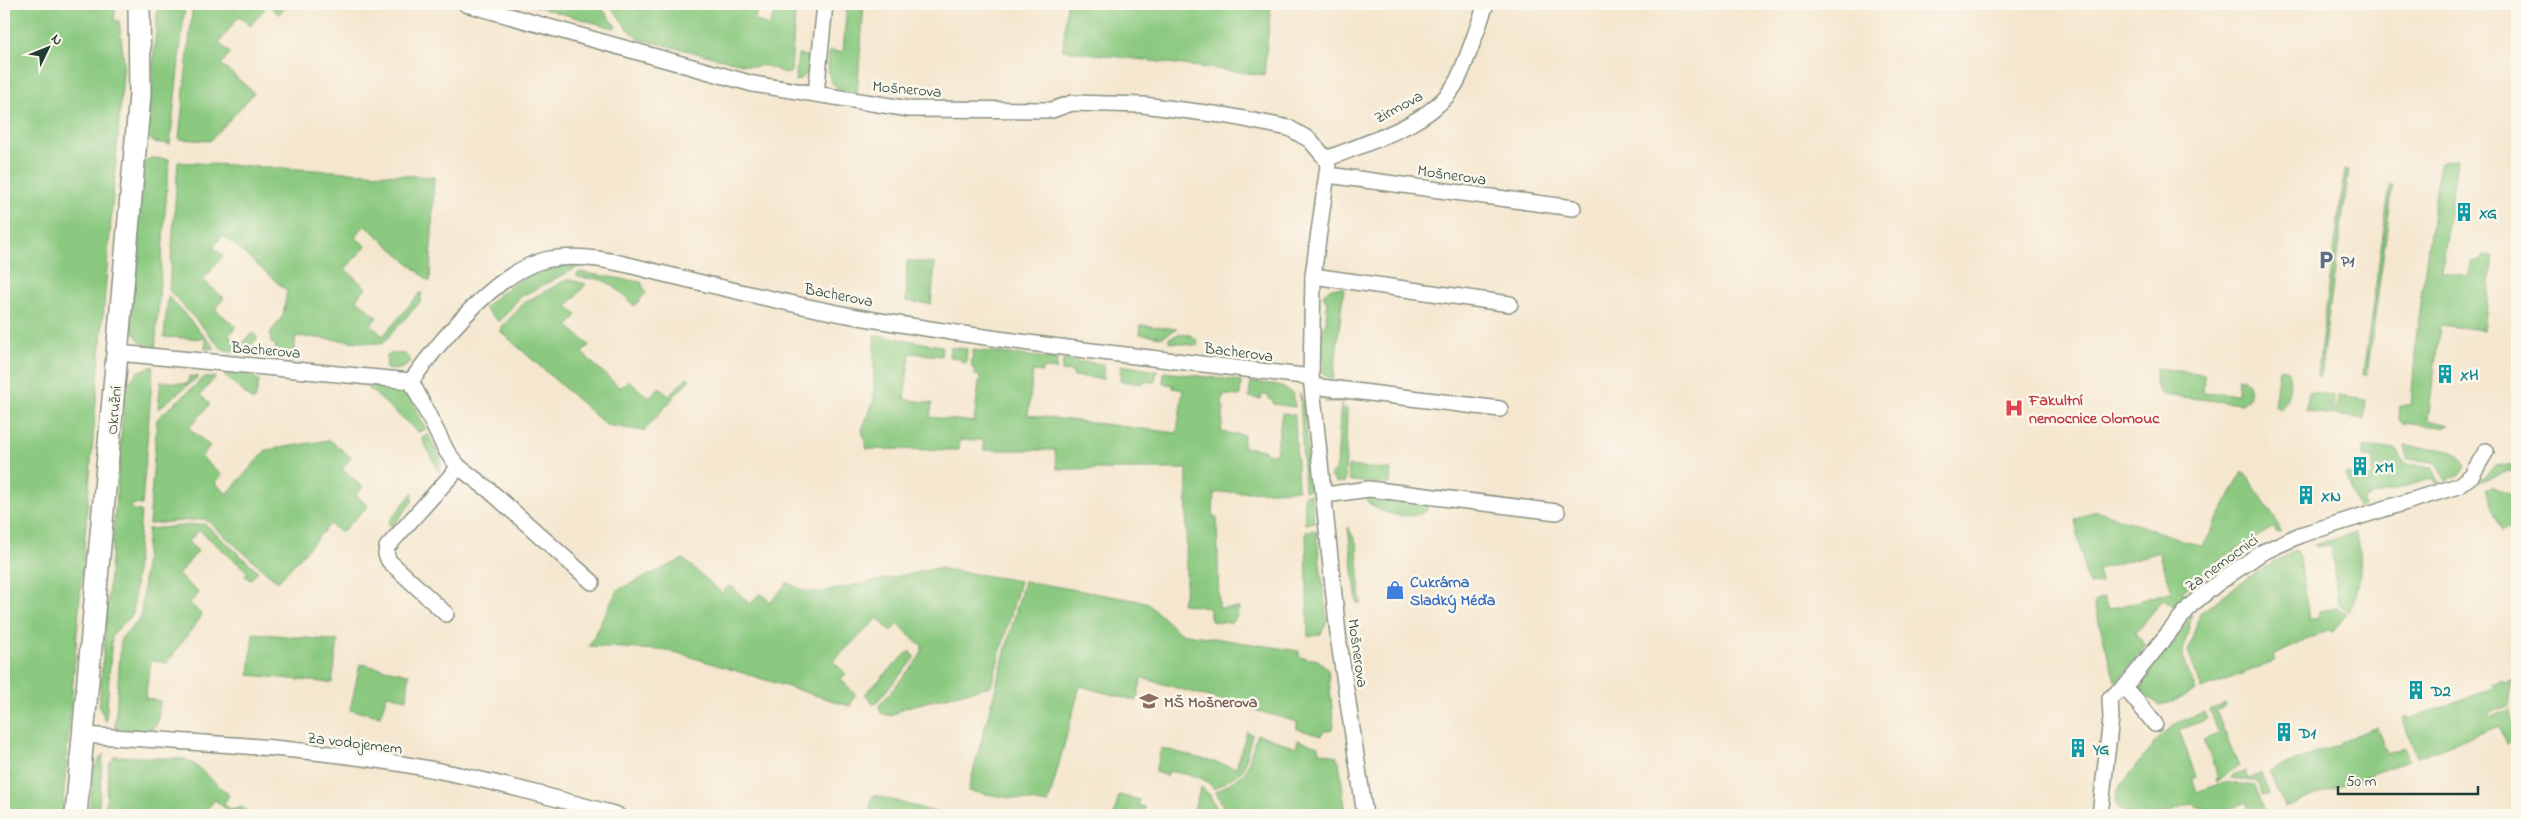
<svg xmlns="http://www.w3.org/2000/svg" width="2521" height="819" font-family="'Indie Flower',sans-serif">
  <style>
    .green { fill: #8ac97f; stroke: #54835a }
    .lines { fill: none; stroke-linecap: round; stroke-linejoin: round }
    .street-casing { stroke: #8a9282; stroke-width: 18 }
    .secondary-casing { stroke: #8a9282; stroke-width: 24 }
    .street { stroke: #fff; stroke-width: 15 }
    .secondary { stroke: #fff; stroke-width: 21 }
    .labels { text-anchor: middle; stroke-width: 5; stroke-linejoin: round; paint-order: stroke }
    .street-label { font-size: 16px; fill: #1f3d34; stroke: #fbf7ec }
    .culture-label { font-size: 16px; font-weight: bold; fill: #0d838f; stroke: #fbf7ec; text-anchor: start }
    .service-label { font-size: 16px; font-weight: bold; fill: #4e5e75; stroke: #fbf7ec; text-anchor: start }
    .health-label { font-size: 16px; font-weight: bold; fill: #be3a42; stroke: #fbf7ec; text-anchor: start }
    .shop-label { font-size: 16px; font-weight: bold; fill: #366cbe; stroke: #fbf7ec; text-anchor: start }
    .education-label { font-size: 16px; font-weight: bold; fill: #785e54; stroke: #fbf7ec; text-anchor: start }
  </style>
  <rect width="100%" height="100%" fill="#fbf7ec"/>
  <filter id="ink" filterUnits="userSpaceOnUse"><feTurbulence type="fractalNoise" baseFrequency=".02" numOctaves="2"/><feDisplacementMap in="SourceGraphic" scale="10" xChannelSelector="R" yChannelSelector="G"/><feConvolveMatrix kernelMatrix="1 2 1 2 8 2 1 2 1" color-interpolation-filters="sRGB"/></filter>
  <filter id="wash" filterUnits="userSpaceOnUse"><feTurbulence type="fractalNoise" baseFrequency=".0096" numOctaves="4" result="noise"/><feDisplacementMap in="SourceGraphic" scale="20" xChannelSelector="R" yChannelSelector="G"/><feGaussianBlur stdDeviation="1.12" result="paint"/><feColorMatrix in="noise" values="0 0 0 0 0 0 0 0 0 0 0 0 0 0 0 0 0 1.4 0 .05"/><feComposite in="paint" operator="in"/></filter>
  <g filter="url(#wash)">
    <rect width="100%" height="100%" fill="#f5e7cf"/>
    <!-- green -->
    <g class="green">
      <path d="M4,4H116L114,20L119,21L124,62L62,815H4Z"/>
      <path d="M158,4H185L170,144L153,142L147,136Z"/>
      <path d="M193,4H288L279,14L268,5L250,26L239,16L219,43L230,53L221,64L254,93L210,141L179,139Z"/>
      <path d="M528,4H599L616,27L613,28Z"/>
      <path d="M609,4H750L759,7L754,20L769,26L777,8L795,13L791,72L787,74C776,71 766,62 755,67L639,39L627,28Z"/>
      <path d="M847,4H864L857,94C827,89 827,78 829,51L843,52Z"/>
      <path d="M1067,4H1271L1264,75L1063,50Z"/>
      <path d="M798,55L811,56C811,68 807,78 795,81Z"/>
      <path d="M151,158L169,159L155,350C140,345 132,334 131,319L144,162Z"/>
      <path d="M2457,159L2442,272L2469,276L2471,262L2481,260L2484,255L2493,257L2484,330L2440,325L2428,420L2450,425L2442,427L2403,423L2399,419L2400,405H2411L2418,318L2440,163Z"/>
      <path d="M178,162L434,177L430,282L365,225L355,237L366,246L345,269L366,288L356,299L377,317L371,325L383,336L421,292V301L382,344L296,336L293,357L274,355L276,345L271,343L270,333L283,316L287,291L223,235L213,247L223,256L203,280L224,298L215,309L236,327L229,335L240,346L252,333L258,338L244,352L223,350L169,290Z"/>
      <path d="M2345,170H2349L2320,376H2317Z"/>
      <path d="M2390,185H2393L2367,374H2363Z"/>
      <path d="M907,260L935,264L931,304L906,301Z"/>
      <path d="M561,266H580L520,297L499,322L484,308C506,286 530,272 561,266Z"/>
      <path d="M579,272L641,282L646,293L634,306C625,297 611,281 598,279C592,278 585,279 578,277L576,275Z"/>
      <path d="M568,279L586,284L567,306L577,315L568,326L589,345L582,353L620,388L628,380L649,398L659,387L669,396L687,377L690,379L644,431L606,425L499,330L525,302Z"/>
      <path d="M1331,288H1344L1333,380L1322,373C1325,364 1323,350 1319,342L1326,322L1327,303L1323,295Z"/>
      <path d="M168,296L215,348L205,349L206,339L164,337Z"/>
      <path d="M1141,325L1177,329L1162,337L1140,334Z"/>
      <path d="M1179,334L1190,335L1198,341L1197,346L1169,342V338Z"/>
      <path d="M874,335L942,346L941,356L910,353L904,399L932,403L930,417L974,422L980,376L975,375V368L971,367L973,350L1057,359L1056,370L1043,368L1042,372L1033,371L1028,415L1177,433L1183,390L1173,388V385L1163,383L1164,372L1241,381L1240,396L1223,395L1222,406L1224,407L1221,432L1244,435L1243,447L1265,450V453L1276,454L1282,413L1295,415L1298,490L1214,493L1213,518L1217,517L1219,608H1239L1236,618L1230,623L1211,621L1209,608L1182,604L1186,586L1187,469H1057L1055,450H984L983,440H960L959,450L867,449L862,429L874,401Z"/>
      <path d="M950,347L967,349L966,363L961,362V359L949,357Z"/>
      <path d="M393,353L405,354L411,361C405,369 396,371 386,369L387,356Z"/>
      <path d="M1063,360L1104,364L1103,379L1073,376V372L1062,371Z"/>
      <path d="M1121,365L1157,371L1155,382L1143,381V384L1120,381Z"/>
      <path d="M153,366L142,505L132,504V510L141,511L133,614L112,635L106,722L99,706L125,389L137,372Z"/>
      <path d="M2156,368L2204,374L2203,392L2237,394L2238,378L2244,379C2252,387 2251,398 2242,404L2164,395C2153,389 2155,378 2156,368Z"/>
      <path d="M2279,369L2287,370C2293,378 2288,403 2280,409L2274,406Z"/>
      <path d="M222,373C235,373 252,369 259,382L255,399L253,401Z"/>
      <path d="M189,376L198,377L158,409L161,381L188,384Z"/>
      <path d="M205,377H216L200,395L210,404L189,428L210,446L201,457L222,475L215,483L227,494L266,450L330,440L351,458L342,469L363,487L356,495L368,506L341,533L330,524L278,582L205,519L149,524L157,419Z"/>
      <path d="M1251,382L1279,385L1293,394L1295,407L1273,404V400L1269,399V395H1261V399L1249,397Z"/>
      <path d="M386,385C412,388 415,408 426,429L418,432L366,386Z"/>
      <path d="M2309,392L2334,396L2332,415L2306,411Z"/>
      <path d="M1300,393L1304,403L1311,490L1304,491Z"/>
      <path d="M1348,394V401H1342V408L1347,409L1345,482L1336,483L1330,476L1337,467L1341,400L1326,403L1324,401L1328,395Z"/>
      <path d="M2338,396L2366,400L2364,419L2335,415Z"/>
      <path d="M428,434L441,459L439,473L422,438Z"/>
      <path d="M2364,446L2397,450L2405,464L2432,467L2440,483H2436L2433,478L2363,499L2364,506L2358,508L2346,474L2372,477L2374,458L2364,457Z"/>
      <path d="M2405,446C2421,448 2463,445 2465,467L2460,474L2446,481L2435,462L2408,459Z"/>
      <path d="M2496,465L2517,466V472L2509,471L2478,482Z"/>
      <path d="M1348,466L1391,470L1390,484L1349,481Z"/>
      <path d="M2242,472L2246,475L2274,516L2281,532L2277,533L2274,527L2227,555L2182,591L2186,598L2178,599L2181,603L2176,608L2163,600L2135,633L2146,646L2119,679L2115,681L2094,604L2098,599L2104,598L2108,610L2172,591L2159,552L2098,569L2101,583L2090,585L2086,578L2075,520L2095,510L2203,547Z"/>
      <path d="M2492,486L2517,498V525L2501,531L2486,489Z"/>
      <path d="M413,492L412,502L392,527L388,523Z"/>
      <path d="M1311,494L1314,522L1305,524L1304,495Z"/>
      <path d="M1371,495L1428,503L1426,511C1411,521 1377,514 1366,500Z"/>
      <path d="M205,524L258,571L250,580L245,576L248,572L199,530L188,542L198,551L178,575L199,593L190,603L202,615L167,663L151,660L145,698L160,701L157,724L148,732L115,728L121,638L140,619L141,615L148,529Z"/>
      <path d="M1348,527L1357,544L1361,603H1357Z"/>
      <path d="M1316,530L1327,621L1321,634L1308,637L1306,531Z"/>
      <path d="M2355,533C2365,551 2360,594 2349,611L2338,604L2331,545L2316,547L2314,545Z"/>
      <path d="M2296,550L2300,559L2309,620L2318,618L2319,611L2337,608L2347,613L2333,632L2327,630L2273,656L2275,661L2202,689L2188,652L2200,613L2247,578Z"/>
      <path d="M683,559L722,593L730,585L750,604L760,593L771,602L788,582C799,590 808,593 822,592L938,568L1020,581L991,686L906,707L891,716L881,713L879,706L918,659L922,652V645L916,642L899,624L890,631L878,618L833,661L846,674L841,679L855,694L850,706L678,653L659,650L589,646L617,590Z"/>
      <path d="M1024,581L1146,602L1180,633L1299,651V657L1318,660L1328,669L1334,727L1329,731H1323L1322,736L1297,729V722L1142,678L1136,701L1080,686L1048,804L968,791Z"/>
      <path d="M2192,615L2182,654L2196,691L2169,703L2159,705L2144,695L2142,682Z"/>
      <path d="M253,633L338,641L332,683L249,675Z"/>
      <path d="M909,651L915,657L913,660L874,705L865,694Z"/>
      <path d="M360,664L409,674L407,699L387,695L380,716L350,710Z"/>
      <path d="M2503,680L2504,683L2511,681V705L2488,713L2490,717L2511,709V720L2517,740L2506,744L2499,726L2417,757L2402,718L2407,716L2409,719L2493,688L2492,684Z"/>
      <path d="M2225,704L2226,706L2216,711L2239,767L2230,771L2217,782L2216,779L2218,778L2204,740L2219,734L2210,710Z"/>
      <path d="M2204,712L2207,719L2179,730L2196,777L2192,778L2197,792L2224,782L2255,786L2267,815H2251L2246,802L2219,813L2195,806L2193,804L2160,815H2126L2115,804L2116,791L2160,737L2175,724Z"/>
      <path d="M2377,727L2387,754L2404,748L2409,760L2284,807L2269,771L2341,744V741Z"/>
      <path d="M1247,732L1252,734L1243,770L1214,789C1204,774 1185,775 1169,771L1167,776L1155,772L1161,748L1236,768Z"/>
      <path d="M1257,734L1296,747L1298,740L1319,746L1318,751L1336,756L1339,761L1346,815H1227L1216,792L1245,773Z"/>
      <path d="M103,754L98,815H88L94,768Z"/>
      <path d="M115,756L185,759L195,765L229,795L224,804L231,810L242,807L251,815H233L215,800L201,815H105L109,764Z"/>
      <path d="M2245,771L2248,779L2261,774L2269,794L2263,796L2258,782L2230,778L2234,774Z"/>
      <path d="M1201,787L1209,794L1220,815H1192Z"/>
      <path d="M873,795L946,815H868Z"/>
      <path d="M1119,795L1140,800L1138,805L1145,807L1143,815H1114Z"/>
    </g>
  </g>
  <g filter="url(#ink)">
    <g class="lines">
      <!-- street casing -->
      <g class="street-casing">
        <g id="street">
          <path d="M466,4L753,84L909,109L1052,110L1072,103L1143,105L1229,116L1289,128L1310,140L1326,159L1328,166L1313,276L1311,377L1339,643L1365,815"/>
          <path d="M816,94L825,4"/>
          <path d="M1326,159C1368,142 1437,123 1458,79C1469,55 1477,29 1486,4"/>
          <path d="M1328,175L1573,208"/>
          <path d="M1313,276L1510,304"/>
          <path d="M118,353L411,381"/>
          <path d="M411,381C441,340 498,268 550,259C593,252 632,267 673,276C731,290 789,304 847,315C1001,343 1157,358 1311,377"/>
          <path d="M411,381L447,452L459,467L489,490L592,582"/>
          <path d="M1313,386L1500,409"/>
          <path d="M1325,495L1369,489L1557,512"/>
          <path d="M446,614L389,561L386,554L387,547L459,467"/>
          <path d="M2125,687L2155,724"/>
          <path d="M83,735C198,743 316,747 430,769C493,781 555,798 617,815"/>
          <path d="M2100,815L2111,718L2110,698L2125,687L2191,605L2219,582L2261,553L2300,535L2458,486L2472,475L2486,451"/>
        </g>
      </g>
      <!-- secondary casing -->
      <g class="secondary-casing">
        <path id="secondary" d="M76,815L140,95L139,4"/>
      </g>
      <!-- street -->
      <use href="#street" class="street"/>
      <!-- secondary -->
      <use href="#secondary" class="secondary"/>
    </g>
  </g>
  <!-- icons -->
  <defs>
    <g id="building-bare" transform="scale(1.5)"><path d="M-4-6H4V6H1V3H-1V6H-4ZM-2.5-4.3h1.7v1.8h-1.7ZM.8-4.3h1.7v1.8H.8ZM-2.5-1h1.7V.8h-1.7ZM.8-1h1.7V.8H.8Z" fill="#0f9aa8" stroke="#fbf7ec" stroke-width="2.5" paint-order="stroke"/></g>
    <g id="parking-bare" transform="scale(1.5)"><path d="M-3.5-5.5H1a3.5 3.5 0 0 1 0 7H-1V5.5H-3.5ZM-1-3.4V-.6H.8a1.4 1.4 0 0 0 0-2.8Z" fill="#5c6f8a" stroke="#fbf7ec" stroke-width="2.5" paint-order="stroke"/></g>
    <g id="hospital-bare" transform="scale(1.5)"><path d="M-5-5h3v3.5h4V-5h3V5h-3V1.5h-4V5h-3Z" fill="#e0444e" stroke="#fbf7ec" stroke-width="2.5" paint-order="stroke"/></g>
    <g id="shop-bare" transform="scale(1.5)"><path d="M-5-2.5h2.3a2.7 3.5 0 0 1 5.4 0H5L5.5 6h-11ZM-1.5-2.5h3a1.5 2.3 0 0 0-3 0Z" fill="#3f7fe0" stroke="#fbf7ec" stroke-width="2.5" paint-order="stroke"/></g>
    <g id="school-bare" transform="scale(1.5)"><path d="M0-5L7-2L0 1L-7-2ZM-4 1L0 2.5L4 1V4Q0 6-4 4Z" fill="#8d6e63" stroke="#fbf7ec" stroke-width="2.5" paint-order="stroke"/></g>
  </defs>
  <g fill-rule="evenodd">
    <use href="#building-bare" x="2464" y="212"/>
    <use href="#parking-bare" x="2326" y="260"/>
    <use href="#building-bare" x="2445" y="374"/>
    <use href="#hospital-bare" x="2014" y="408"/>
    <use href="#building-bare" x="2360" y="466"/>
    <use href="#building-bare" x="2306" y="495"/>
    <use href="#shop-bare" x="1395" y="590"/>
    <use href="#building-bare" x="2416" y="690"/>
    <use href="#school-bare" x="1149" y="701"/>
    <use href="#building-bare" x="2284" y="732"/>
    <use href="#building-bare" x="2078" y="748"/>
  </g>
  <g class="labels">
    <!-- street labels -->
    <g class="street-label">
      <text transform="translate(907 88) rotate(5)" y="6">Mošnerova</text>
      <text transform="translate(1398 106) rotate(-28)" y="6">Zirmova</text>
      <text transform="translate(1452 174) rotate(8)" y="6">Mošnerova</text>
      <text transform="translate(839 294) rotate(11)" y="6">Bacherova</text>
      <text transform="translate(266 349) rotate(5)" y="6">Bacherova</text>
      <text transform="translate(1239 351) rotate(7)" y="6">Bacherova</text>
      <text transform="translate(113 410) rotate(-85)" y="6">Okružní</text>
      <text transform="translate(2221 562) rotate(-36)" y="6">Za nemocnicí</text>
      <text transform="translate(1359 653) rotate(82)" y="6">Mošnerova</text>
      <text transform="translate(355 742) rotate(7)" y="6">Za vodojemem</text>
    </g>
    <!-- culture labels -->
    <g class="culture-label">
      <text x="2479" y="218">XG</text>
      <text x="2460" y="380">XH</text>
      <text x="2375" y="472">XM</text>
      <text x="2321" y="501">XN</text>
      <text x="2431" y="696">D2</text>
      <text x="2299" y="738">D1</text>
      <text x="2093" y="754">YG</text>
    </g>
    <!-- service labels -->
    <g class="service-label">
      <text x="2341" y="266">P1</text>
    </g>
    <!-- health labels -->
    <g class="health-label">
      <text x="2029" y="405">Fakultní<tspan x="2029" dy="18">nemocnice Olomouc</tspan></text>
    </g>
    <!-- shop labels -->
    <g class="shop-label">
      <text x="1410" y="587">Cukrárna<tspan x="1410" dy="18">Sladký Méďa</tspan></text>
    </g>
    <!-- education labels -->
    <g class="education-label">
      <text x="1164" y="707">MŠ Mošnerova</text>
    </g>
  </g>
  <!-- margin -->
  <rect width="2521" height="819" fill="none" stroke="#fbf7ec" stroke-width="20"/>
  <!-- north arrow -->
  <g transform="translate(48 48) rotate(47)" stroke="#fbf7ec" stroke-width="4" paint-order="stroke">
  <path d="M0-4L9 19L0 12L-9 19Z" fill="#1f3d34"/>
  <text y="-8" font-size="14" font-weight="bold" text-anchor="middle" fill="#1f3d34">N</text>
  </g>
  <!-- scale -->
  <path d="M2338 786v8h140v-8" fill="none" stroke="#1f3d34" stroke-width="2.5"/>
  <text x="2346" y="786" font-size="15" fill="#1f3d34" stroke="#fbf7ec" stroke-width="4" paint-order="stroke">50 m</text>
</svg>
